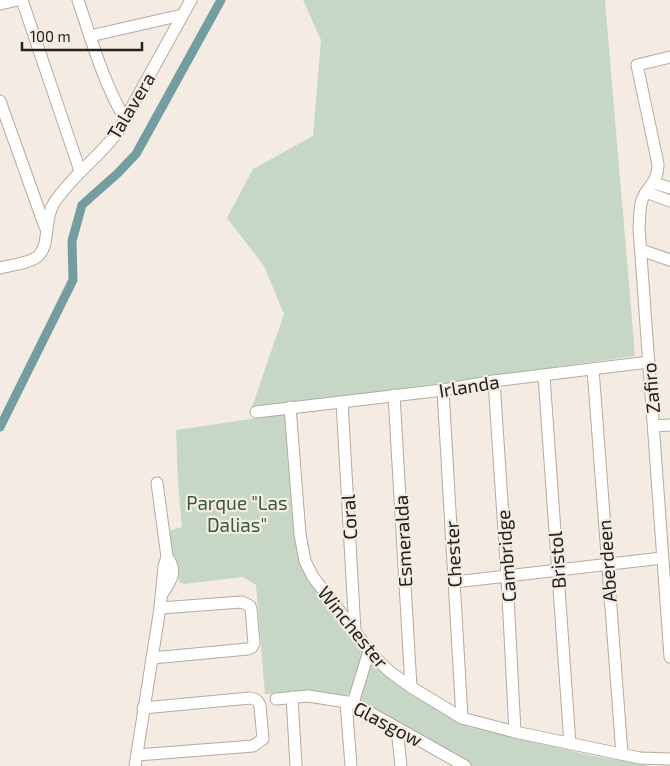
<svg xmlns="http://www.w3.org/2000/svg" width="670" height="766" font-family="'Exo 2',sans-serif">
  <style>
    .green { fill: #c7d7c6 }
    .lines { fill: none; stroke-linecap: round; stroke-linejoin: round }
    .canal { stroke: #749d9f; stroke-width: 9 }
    .minor-casing { stroke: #b4aba3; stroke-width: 13 }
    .minor { stroke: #fff; stroke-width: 11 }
    .labels { text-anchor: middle; stroke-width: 4.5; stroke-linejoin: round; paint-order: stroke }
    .street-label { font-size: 19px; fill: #24211e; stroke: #f4ebe2 }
    .park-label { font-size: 19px; fill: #375d38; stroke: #f4ebe2 }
  </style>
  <rect width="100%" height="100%" fill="#f4ebe2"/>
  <!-- green -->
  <g class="green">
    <path d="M303,0H605L635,356L251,410L284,314L264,266L227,218L253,169L313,136L321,40Z"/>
    <path d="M286,414L298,556C313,593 340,624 364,655L350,692L345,697L319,692L265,694L256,585L243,577L184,584L179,582L177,565L171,553L168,531L182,527L178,483L176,430Z"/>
    <path d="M374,664C383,666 392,680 400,687C421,703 446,712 468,727L593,756L650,766H472L357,701L369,666Z"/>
  </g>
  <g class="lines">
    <!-- canal -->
    <path class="canal" d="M0,427L73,280L72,241L82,205L118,173L136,154L221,0"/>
    <!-- minor casing -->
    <g class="minor-casing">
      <g id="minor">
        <path d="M22,0L80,171"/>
        <path d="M78,0C91,39 104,84 125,119"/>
        <path d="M0,4L18,0"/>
        <path d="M90,36L182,15"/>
        <path d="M670,57L637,65L658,164C658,183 648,185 642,200C639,209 640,219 639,228L670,657"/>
        <path d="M0,101L45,227"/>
        <path d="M654,183L670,188"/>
        <path d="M646,192L670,201"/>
        <path d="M641,250L670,260"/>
        <path d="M0,268C11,265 27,264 37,257C51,246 43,220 54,203C72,175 100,157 119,130L191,0"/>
        <path d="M593,369L622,754"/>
        <path d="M544,376L570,744"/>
        <path d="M494,381L507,577L515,732"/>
        <path d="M443,390L462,718"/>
        <path d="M394,395L411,687"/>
        <path d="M342,402L355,631"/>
        <path d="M290,407L300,534L305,561L313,577L355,631L369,651L389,671L411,687L462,718L515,732L640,758L670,759"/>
        <path d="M256,412L443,390L494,381L649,362"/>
        <path d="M654,426L670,425"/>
        <path d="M157,483L167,557C178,571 171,581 162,594"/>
        <path d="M455,582L662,558"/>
        <path d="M152,658L248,649L252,647L254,643L251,609L250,606L242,602L160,608"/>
        <path d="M292,697L296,766"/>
        <path d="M276,699L308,696L353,703L465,766"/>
        <path d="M346,702L351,766"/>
        <path d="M353,703L369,651"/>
        <path d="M397,728L401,766"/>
        <path d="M137,755L253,746L263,739L260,706C258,700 255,699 250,698L143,708"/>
        <path d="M135,766L160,608L164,566L167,557"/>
      </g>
    </g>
    <!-- minor -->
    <use href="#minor" class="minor"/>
  </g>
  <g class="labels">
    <!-- street labels -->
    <g class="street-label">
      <text transform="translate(131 106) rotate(-59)" y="7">Talavera</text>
      <text transform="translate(469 386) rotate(-9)" y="7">Irlanda</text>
      <text transform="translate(651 388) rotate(-95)" y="7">Zafiro</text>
      <text transform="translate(349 517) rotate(-93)" y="7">Coral</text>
      <text transform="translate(403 541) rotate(-93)" y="7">Esmeralda</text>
      <text transform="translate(453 554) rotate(-93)" y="7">Chester</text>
      <text transform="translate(506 556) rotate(-94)" y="7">Cambridge</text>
      <text transform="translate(557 560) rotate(-94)" y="7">Bristol</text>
      <text transform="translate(607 561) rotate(-94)" y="7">Aberdeen</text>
      <text transform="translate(353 627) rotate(51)" y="7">Winchester</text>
      <text transform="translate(388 724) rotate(28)" y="7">Glasgow</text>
    </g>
    <!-- park labels -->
    <g class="park-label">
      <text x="237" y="510">Parque "Las<tspan x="237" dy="22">Dalias"</tspan></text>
    </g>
  </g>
  <!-- scale -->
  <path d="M22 42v8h120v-8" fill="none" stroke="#24211e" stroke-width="2.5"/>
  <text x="30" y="42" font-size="15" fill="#24211e" stroke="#f4ebe2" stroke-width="4" paint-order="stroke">100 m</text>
</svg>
